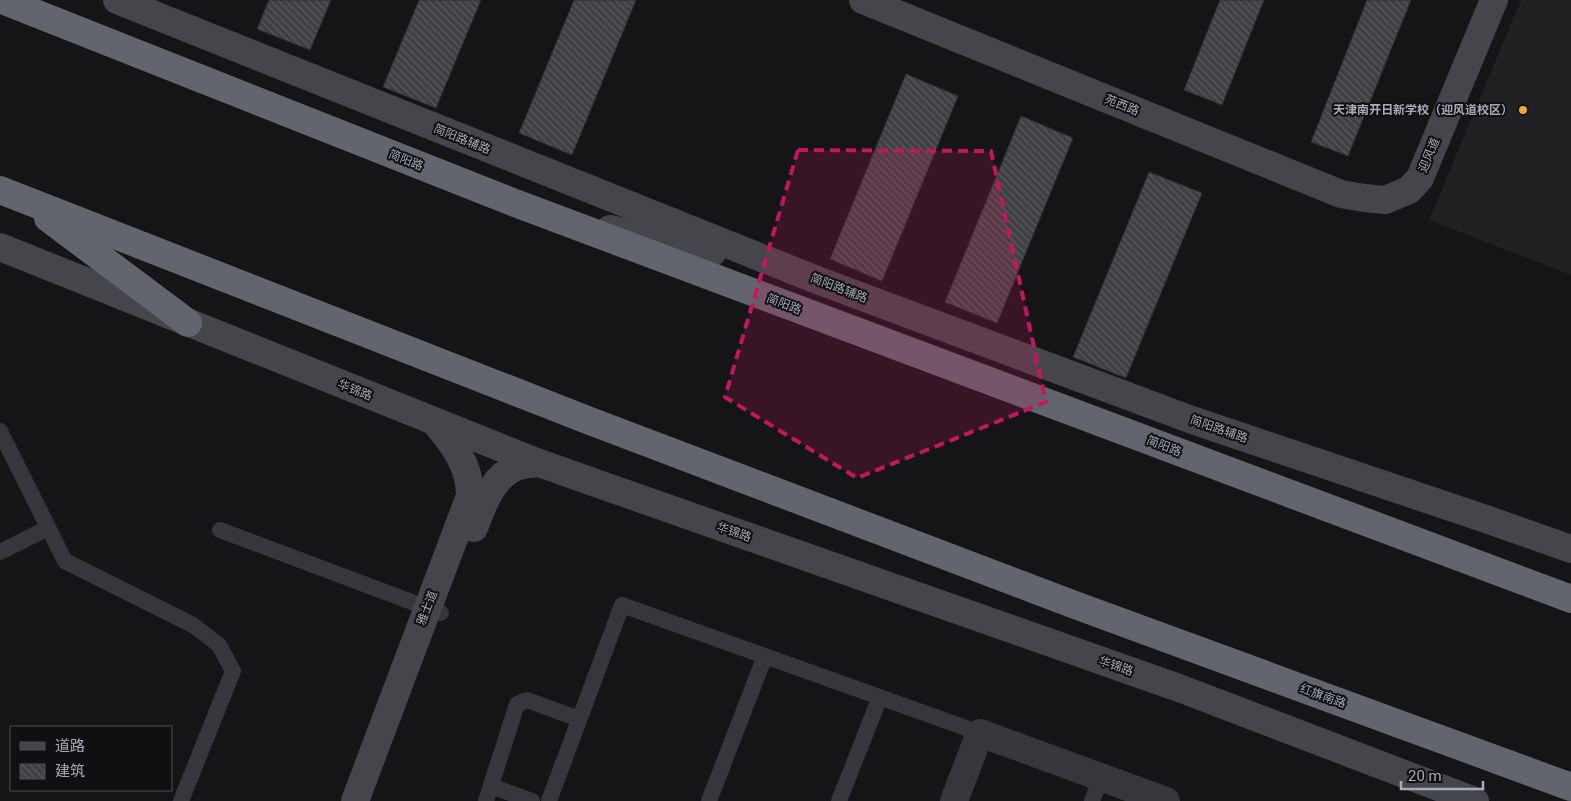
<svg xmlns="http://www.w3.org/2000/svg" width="1571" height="801" font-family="Roboto,'Noto Sans SC',sans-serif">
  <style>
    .built { fill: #212124 }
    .building { fill: url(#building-back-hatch); stroke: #2f2f33 }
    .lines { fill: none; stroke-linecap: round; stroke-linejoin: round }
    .lane { stroke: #36373c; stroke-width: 16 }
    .street { stroke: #36373c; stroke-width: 28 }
    .secondary { stroke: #44464c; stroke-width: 28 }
    .highway { stroke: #62656d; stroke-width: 28 }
    .marked { fill: #c2185b; fill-opacity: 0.2; stroke: #c2185b; stroke-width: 4; stroke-dasharray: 10 6; stroke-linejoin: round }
    .poi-dot { fill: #f1a732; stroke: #101012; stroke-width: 2 }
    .labels { text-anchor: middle; stroke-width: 4; stroke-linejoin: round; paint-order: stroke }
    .street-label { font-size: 12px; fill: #a7acb7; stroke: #101012 }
    .poi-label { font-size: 12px; font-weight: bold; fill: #a7acb7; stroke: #101012; text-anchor: end }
  </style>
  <defs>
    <pattern id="building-back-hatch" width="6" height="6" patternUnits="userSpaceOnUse" patternTransform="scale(1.25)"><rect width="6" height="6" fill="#3f4044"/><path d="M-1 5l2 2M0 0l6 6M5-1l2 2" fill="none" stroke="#58595d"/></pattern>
  </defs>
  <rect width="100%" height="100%" fill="#151517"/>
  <!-- built -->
  <path class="built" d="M1521,0H1571V275L1429,220Z"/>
  <!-- building -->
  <g class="building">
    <path d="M269,0H331L310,50L257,29Z"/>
    <path d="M419,0H481L436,108L383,87Z"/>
    <path d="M574,0H636L572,155L519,133Z"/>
    <path d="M1220,0H1264L1222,105L1184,90Z"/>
    <path d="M1367,0H1411L1348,156L1311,142Z"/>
    <path d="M906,74L958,96L882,281L830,259Z"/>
    <path d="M1021,116L1073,138L997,323L945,302Z"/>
    <path d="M1149,172L1202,193L1126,378L1073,357Z"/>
  </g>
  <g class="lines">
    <!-- lane -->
    <g class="lane">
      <path d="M0,431L65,561L193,625L219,645L233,671L181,801"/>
      <path d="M220,530L441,613"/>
      <path d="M0,552L48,528"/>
      <path d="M491,786L532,801"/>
      <path d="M486,801L517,704L527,700L579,719"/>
      <path d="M549,801L622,605L980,733"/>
      <path d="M709,801L765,656"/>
      <path d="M839,801L880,697"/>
      <path d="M1092,801L1101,777"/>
    </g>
    <!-- street -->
    <path class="street" d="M954,801L980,733L1166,801"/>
    <!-- secondary -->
    <g class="secondary">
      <path d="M117,0L817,280L1192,420L1480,517L1571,549"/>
      <path d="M863,0L1341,194L1364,198L1385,200L1409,190L1420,178L1494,0"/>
      <path d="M610,229L712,253"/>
      <path d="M0,247L539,463L1179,688L1475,801"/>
      <path d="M474,528C483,505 492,475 519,466C525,464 532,464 539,463"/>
      <path d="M355,801L470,496C470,465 454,445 435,422"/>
    </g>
    <!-- highway -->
    <g class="highway">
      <path d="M2,0L515,203L1571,599"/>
      <path d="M0,190L590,421L1075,605L1571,787"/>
      <path d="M48,218L188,323"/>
    </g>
  </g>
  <!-- marked area -->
  <path class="marked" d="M798,150L991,151L1046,402L857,478L725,397Z"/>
  <!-- markers -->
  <circle class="poi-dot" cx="1523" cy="110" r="5"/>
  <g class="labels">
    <!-- street labels -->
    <g class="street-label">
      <text transform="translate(1122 105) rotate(22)" y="4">苑西路</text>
      <text transform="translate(462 139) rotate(22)" y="4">简阳路辅路</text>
      <text transform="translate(1429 155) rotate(-67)" y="4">迎风道</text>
      <text transform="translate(406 160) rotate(22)" y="4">简阳路</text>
      <text transform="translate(839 288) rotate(21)" y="4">简阳路辅路</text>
      <text transform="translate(784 304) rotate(21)" y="4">简阳路</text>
      <text transform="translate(355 390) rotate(22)" y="4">华锦路</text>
      <text transform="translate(1219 429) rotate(19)" y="4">简阳路辅路</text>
      <text transform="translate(1164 446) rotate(21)" y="4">简阳路</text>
      <text transform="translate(734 532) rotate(19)" y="4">华锦路</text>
      <text transform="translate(427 608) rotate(-69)" y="4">雅士道</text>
      <text transform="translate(1116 666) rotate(19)" y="4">华锦路</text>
      <text transform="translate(1323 696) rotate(20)" y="4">红旗南路</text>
    </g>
    <!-- poi labels -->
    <g class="poi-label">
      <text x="1513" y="114">天津南开日新学校（迎风道校区）</text>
    </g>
  </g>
  <!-- legend -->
  <rect x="10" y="726" width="162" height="65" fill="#101012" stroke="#4c4e54"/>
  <rect x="20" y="742" width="25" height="8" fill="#44464c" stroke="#4c4e54"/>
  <text x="55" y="751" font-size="15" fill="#a7acb7">道路</text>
  <rect x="20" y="764" width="25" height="15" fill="url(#building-back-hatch)" stroke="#4c4e54"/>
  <text x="55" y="776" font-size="15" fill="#a7acb7">建筑</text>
  <!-- scale -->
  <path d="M1401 781v8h82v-8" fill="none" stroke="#a7acb7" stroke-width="2.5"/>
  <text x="1408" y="781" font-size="15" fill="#a7acb7" stroke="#101012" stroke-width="4" paint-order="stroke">20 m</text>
</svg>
